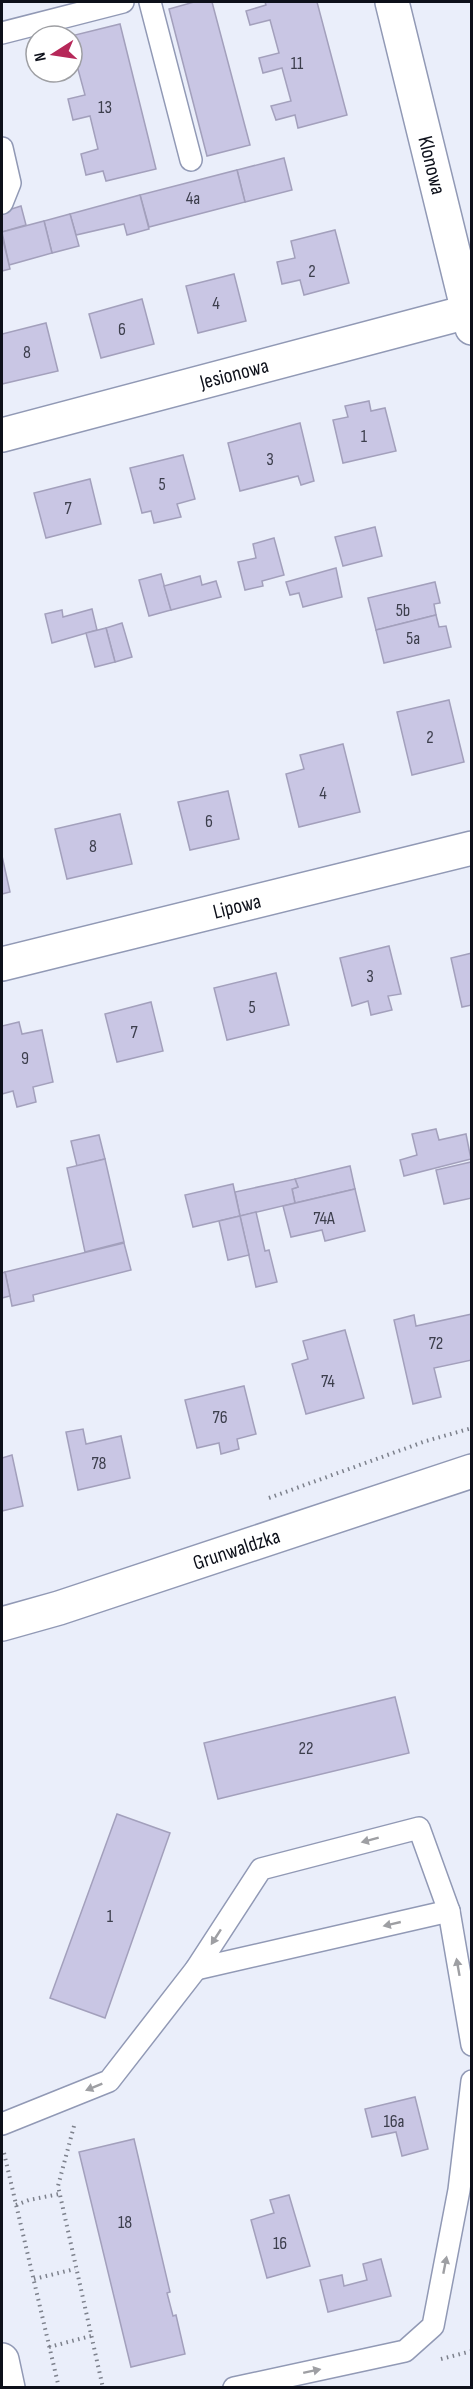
<svg xmlns="http://www.w3.org/2000/svg" width="473" height="2389" font-family="'Sofia Sans Condensed',sans-serif">
  <style>
    .building { fill: #c9c6e4; stroke: #a3a0bc; stroke-width: 1.5 }
    .lines { fill: none; stroke-linecap: round; stroke-linejoin: round }
    .service-casing { stroke: #9199b5; stroke-width: 24 }
    .minor-casing { stroke: #9199b5; stroke-width: 36 }
    .tertiary-casing { stroke: #9199b5; stroke-width: 36 }
    .path { stroke: #7d818c; stroke-width: 4; stroke-dasharray: 1.5 4.5; stroke-linecap: butt }
    .service { stroke: #fff; stroke-width: 21 }
    .minor { stroke: #fff; stroke-width: 33 }
    .tertiary { stroke: #fff; stroke-width: 33 }
    .oneway { fill: #9e9fa3 }
    .labels { text-anchor: middle; stroke-width: 5; stroke-linejoin: round; paint-order: stroke }
    .number-label { font-size: 18px; fill: #3c3e4c }
    .street-label { font-size: 21px; fill: #0d101a; stroke: #fff }
  </style>
  <rect width="100%" height="100%" fill="#eaeefa"/>
  <!-- building -->
  <g class="building">
    <path d="M194,2H212L250,145L207,156L169,9Z"/>
    <path d="M265,2H317L347,115L298,128L295,115L276,120L271,106L291,101L282,68L263,73L259,58L279,53L270,20L250,25L246,11L266,5Z"/>
    <path d="M120,24L156,169L106,181L103,171L86,175L81,154L98,149L90,116L73,120L68,99L85,95L78,69L72,70L71,36Z"/>
    <path d="M284,158L292,190L245,202L237,170Z"/>
    <path d="M237,170L245,202L149,227L140,195Z"/>
    <path d="M140,195L149,229L127,235L124,224L76,235L70,214Z"/>
    <path d="M21,206L26,225L2,232V212Z"/>
    <path d="M70,214L79,246L52,253L44,221Z"/>
    <path d="M44,221L52,253L9,265L2,232Z"/>
    <path d="M335,230L349,283L304,295L300,280L282,284L277,262L295,258L291,241Z"/>
    <path d="M2,236L10,269L2,271Z"/>
    <path d="M234,274L246,321L198,333L186,286Z"/>
    <path d="M142,299L154,344L101,358L89,314Z"/>
    <path d="M46,323L58,371L2,384V334Z"/>
    <path d="M369,401L371,411L385,408L396,451L343,463L333,420L348,417L345,406Z"/>
    <path d="M300,423L314,481L301,485L298,476L240,491L228,443Z"/>
    <path d="M183,455L195,499L177,504L181,517L154,523L151,511L142,513L130,468Z"/>
    <path d="M90,479L101,524L46,538L34,493Z"/>
    <path d="M375,527L382,556L343,566L335,537Z"/>
    <path d="M274,538L284,575L262,581L263,586L245,590L238,562L256,558L253,544Z"/>
    <path d="M336,568L342,597L303,607L299,593L290,595L286,582Z"/>
    <path d="M161,574L171,610L149,616L139,580Z"/>
    <path d="M200,576L202,585L216,581L221,597L171,610L164,586Z"/>
    <path d="M435,582L440,603L434,604L436,615L376,630L368,598Z"/>
    <path d="M92,609L97,630L52,643L45,614L62,610L63,617Z"/>
    <path d="M436,615L439,627L446,626L451,647L384,663L376,630Z"/>
    <path d="M122,623L132,657L115,662L106,628Z"/>
    <path d="M106,628L115,662L95,667L86,633Z"/>
    <path d="M449,700L464,762L412,775L397,712Z"/>
    <path d="M343,744L360,812L299,827L286,774L304,769L300,755Z"/>
    <path d="M228,791L239,839L190,850L178,802Z"/>
    <path d="M120,814L132,864L67,879L55,829Z"/>
    <path d="M2,856L10,892L2,894Z"/>
    <path d="M389,946L401,994L388,996L392,1010L371,1015L368,1001L352,1006L340,958Z"/>
    <path d="M472,953V1005L462,1007L451,958Z"/>
    <path d="M276,973L289,1025L227,1040L214,988Z"/>
    <path d="M151,1002L163,1051L117,1062L105,1014Z"/>
    <path d="M19,1022L22,1034L42,1030L53,1082L33,1087L36,1102L17,1107L13,1091L2,1094V1026Z"/>
    <path d="M436,1129L439,1140L466,1134L471,1159L404,1176L400,1160L417,1155L412,1134Z"/>
    <path d="M99,1135L105,1159L77,1166L71,1141Z"/>
    <path d="M105,1159L124,1242L85,1252L67,1168Z"/>
    <path d="M471,1162L472,1198L444,1204L436,1170Z"/>
    <path d="M350,1166L355,1189L295,1203L292,1189L298,1187L295,1179Z"/>
    <path d="M295,1179L298,1187L292,1189L295,1203L240,1216L235,1192Z"/>
    <path d="M233,1184L240,1216L193,1227L185,1195Z"/>
    <path d="M355,1189L365,1231L325,1241L322,1230L291,1237L283,1206Z"/>
    <path d="M256,1212L265,1251L269,1250L277,1282L256,1287L240,1216Z"/>
    <path d="M240,1216L249,1255L228,1260L219,1221Z"/>
    <path d="M124,1243L131,1270L33,1295L34,1301L12,1306L5,1272Z"/>
    <path d="M5,1272L10,1296L2,1298V1273Z"/>
    <path d="M472,1314V1360L434,1368L441,1397L413,1404L394,1320L414,1315L416,1326Z"/>
    <path d="M345,1330L364,1398L306,1414L292,1364L308,1359L303,1341Z"/>
    <path d="M244,1386L256,1434L237,1439L239,1449L221,1454L219,1443L197,1448L185,1400Z"/>
    <path d="M83,1429L86,1444L121,1436L130,1478L78,1490L66,1432Z"/>
    <path d="M12,1455L23,1506L2,1511V1458Z"/>
    <path d="M395,1697L409,1753L218,1799L204,1743Z"/>
    <path d="M117,1814L170,1833L105,2018L50,1998Z"/>
    <path d="M415,2097L428,2149L402,2156L396,2132L372,2137L365,2109Z"/>
    <path d="M134,2139L170,2292L167,2293L173,2316L176,2315L185,2354L131,2367L79,2152Z"/>
    <path d="M289,2195L310,2266L267,2278L251,2220L274,2213L270,2200Z"/>
    <path d="M381,2259L391,2296L328,2312L320,2280L342,2275L344,2286L367,2280L363,2264Z"/>
  </g>
  <g class="lines">
    <!-- service casing -->
    <g class="service-casing">
      <g id="service">
        <path d="M150,2L191,160"/>
        <path d="M2,33L123,2"/>
        <path d="M2,148L10,183L2,203"/>
        <path d="M196,1969L449,1911"/>
        <path d="M2,2124L109,2081L196,1969L261,1869L419,1828L449,1911L472,2045"/>
        <path d="M234,2388L405,2351L433,2326L459,2190L472,2081"/>
      </g>
    </g>
    <!-- minor casing -->
    <g class="minor-casing">
      <g id="minor">
        <path id="s1" d="M2,435L467,312"/>
        <path id="s2" d="M2,964L472,848"/>
        <path id="s3" d="M2,1624L59,1608L472,1471"/>
        <path d="M2,2360L8,2388"/>
      </g>
    </g>
    <!-- tertiary casing -->
    <g class="tertiary-casing">
      <g id="tertiary">
        <path id="s4" d="M392,2L472,328"/>
      </g>
    </g>
    <!-- path -->
    <g class="path">
      <path d="M269,1498L426,1441L472,1428"/>
      <path d="M74,2126L58,2186L103,2388"/>
      <path d="M4,2153L59,2388"/>
      <path d="M16,2205L29,2200L59,2194"/>
      <path d="M34,2279L75,2269"/>
      <path d="M49,2347L91,2336"/>
      <path d="M441,2359L472,2351"/>
    </g>
    <!-- service -->
    <use href="#service" class="service"/>
    <!-- minor -->
    <use href="#minor" class="minor"/>
    <!-- tertiary -->
    <use href="#tertiary" class="tertiary"/>
  </g>
  <!-- one-way arrows -->
  <defs><path id="oneway-solid" d="M-6-.8H1V-3.2L6.5 0L1 3.2V.8H-6Z" transform="scale(1.5)"/></defs>
  <g class="oneway">
    <use href="#oneway-solid" transform="translate(370 1840) rotate(165)"/>
    <use href="#oneway-solid" transform="translate(392 1924) rotate(167)"/>
    <use href="#oneway-solid" transform="translate(216 1937) rotate(123)"/>
    <use href="#oneway-solid" transform="translate(458 1967) rotate(-100)"/>
    <use href="#oneway-solid" transform="translate(94 2087) rotate(158)"/>
    <use href="#oneway-solid" transform="translate(445 2265) rotate(-79)"/>
    <use href="#oneway-solid" transform="translate(312 2371) rotate(-12)"/>
  </g>
  <g class="labels">
    <!-- number labels -->
    <g class="number-label">
      <text x="297" y="69">11</text>
      <text x="105" y="113">13</text>
      <text x="193" y="204">4a</text>
      <text x="312" y="277">2</text>
      <text x="216" y="309">4</text>
      <text x="122" y="335">6</text>
      <text x="27" y="358">8</text>
      <text x="364" y="442">1</text>
      <text x="270" y="465">3</text>
      <text x="162" y="490">5</text>
      <text x="68" y="514">7</text>
      <text x="403" y="616">5b</text>
      <text x="413" y="644">5a</text>
      <text x="430" y="743">2</text>
      <text x="323" y="799">4</text>
      <text x="209" y="827">6</text>
      <text x="93" y="852">8</text>
      <text x="370" y="982">3</text>
      <text x="252" y="1013">5</text>
      <text x="134" y="1038">7</text>
      <text x="25" y="1064">9</text>
      <text x="324" y="1224">74A</text>
      <text x="436" y="1349">72</text>
      <text x="328" y="1387">74</text>
      <text x="220" y="1423">76</text>
      <text x="99" y="1469">78</text>
      <text x="306" y="1754">22</text>
      <text x="110" y="1922">1</text>
      <text x="394" y="2127">16a</text>
      <text x="125" y="2228">18</text>
      <text x="280" y="2249">16</text>
    </g>
    <!-- street labels -->
    <g class="street-label">
      <text dy="7" stroke="none"><textPath href="#s4" startOffset="168">Klonowa</textPath></text>
      <text dy="7" stroke="none"><textPath href="#s1" startOffset="240">Jesionowa</textPath></text>
      <text dy="7" stroke="none"><textPath href="#s2" startOffset="242">Lipowa</textPath></text>
      <text dy="7" stroke="none"><textPath href="#s3" startOffset="246">Grunwaldzka</textPath></text>
    </g>
  </g>
  <!-- border -->
  <rect width="473" height="2389" fill="none" stroke="#0d101a" stroke-width="6"/>
  <!-- north arrow -->
  <g transform="translate(54 54) rotate(258)"><circle r="28" fill="#ffffff" stroke="#9e9fa3" stroke-width="1.5"/>
  <path d="M0-4.5L10 22L0 15L-10 22Z" fill="#b62859"/>
  <text y="-9" font-size="16" font-weight="bold" text-anchor="middle" fill="#0d101a">N</text>
  </g>
</svg>
